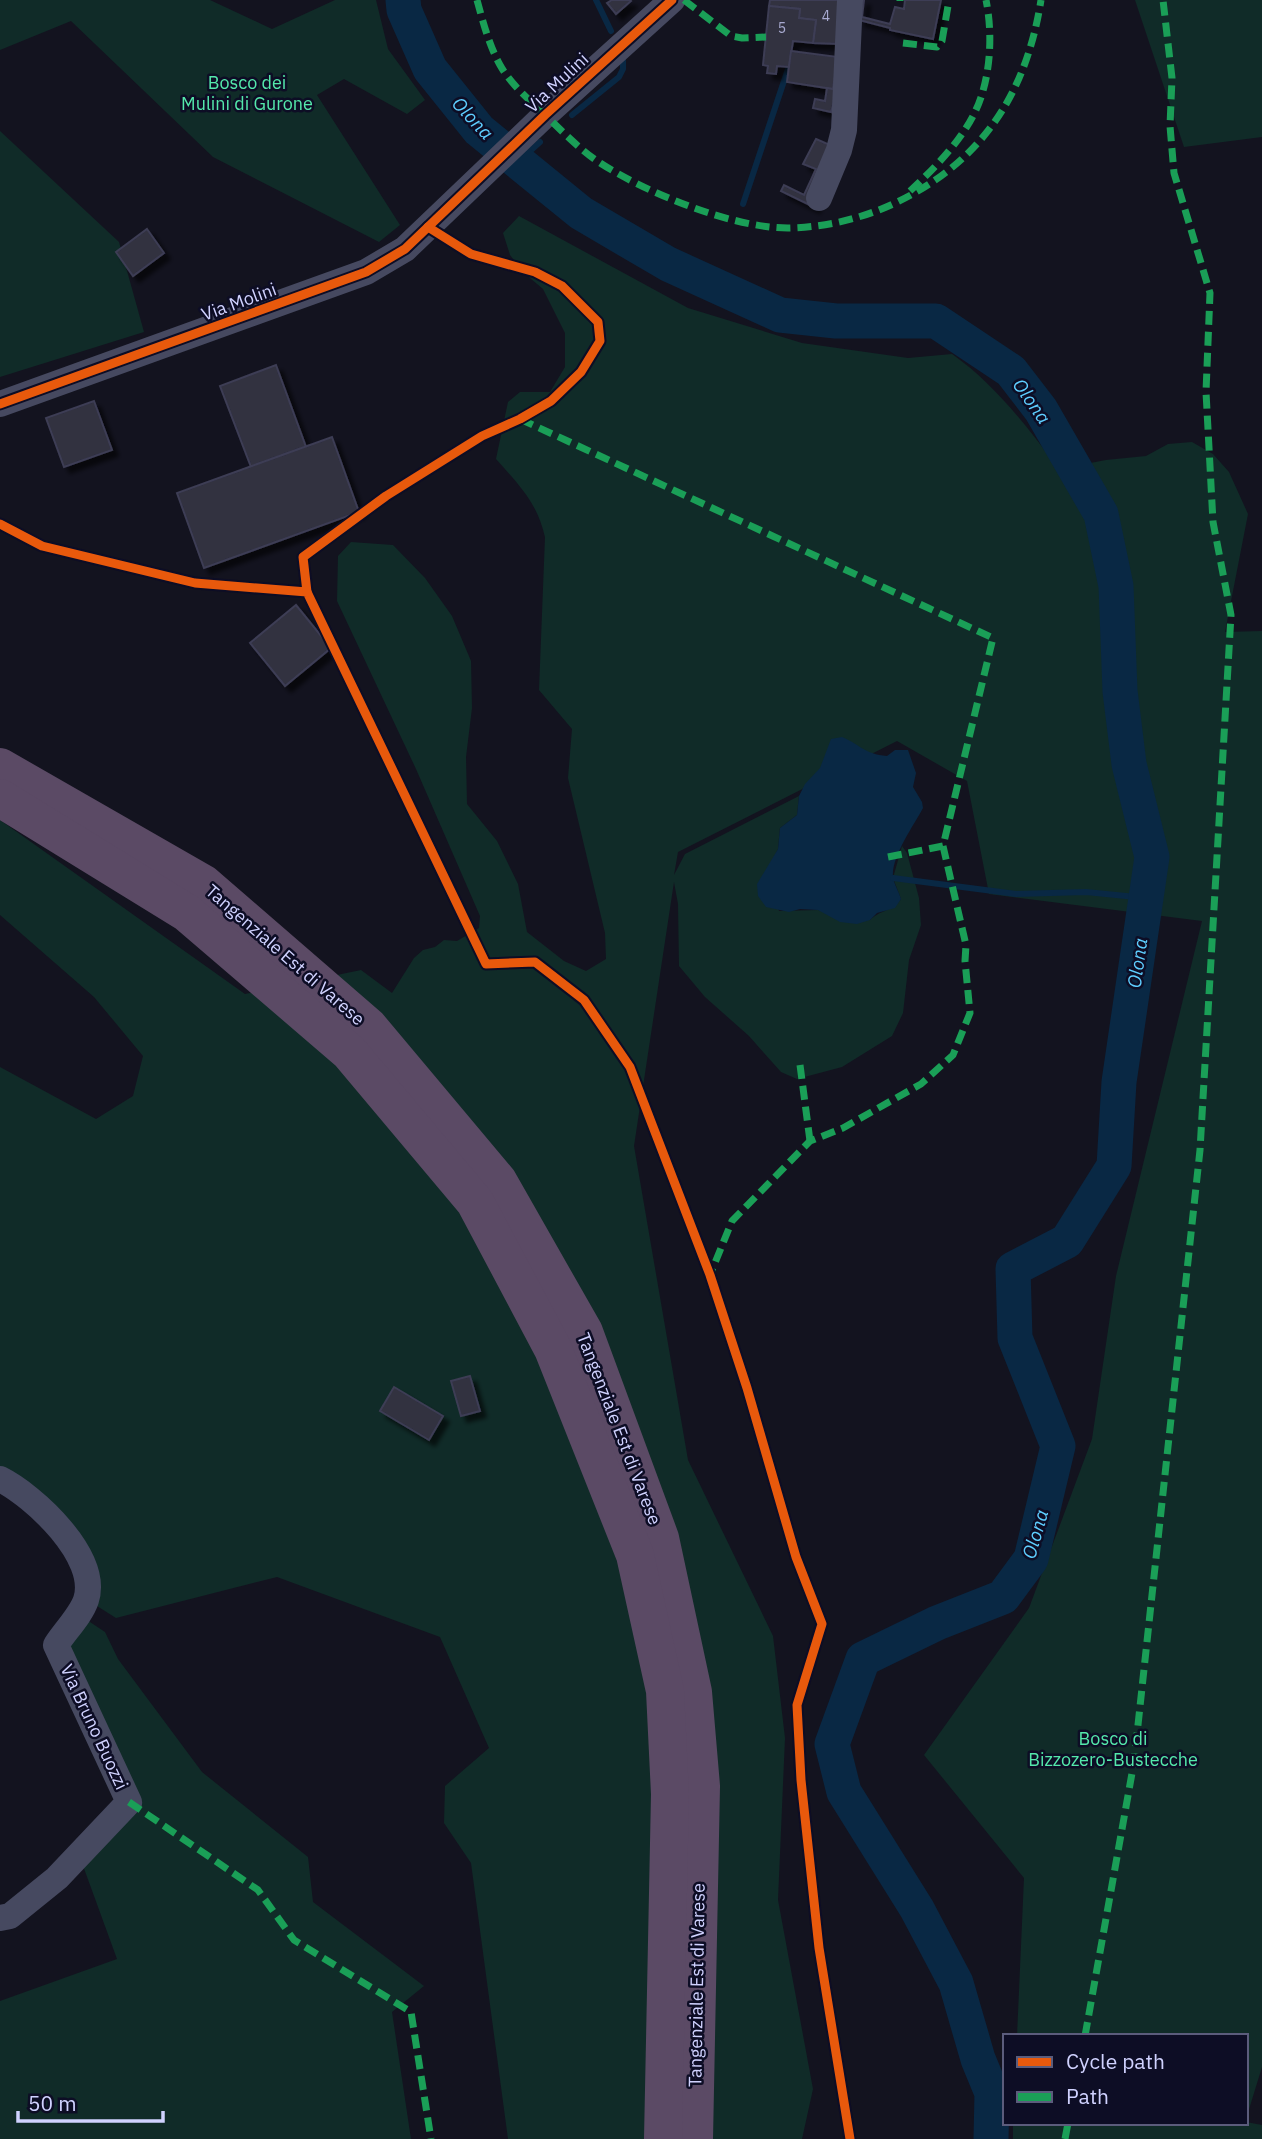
<svg xmlns="http://www.w3.org/2000/svg" width="1262" height="2139" font-family="'IBM Plex Sans',sans-serif">
  <style>
    .green { fill: #102b28 }
    .water { fill: #092844 }
    .lines { fill: none; stroke-linecap: round; stroke-linejoin: round }
    .stream { stroke: #092844; stroke-width: 6 }
    .river { stroke: #092844; stroke-width: 35 }
    .building { fill: #303041; stroke: #3d3d54; stroke-width: 2; filter: url(#shadow) }
    .minor { stroke: #464960; stroke-width: 26 }
    .highway { stroke: #5b4a65; stroke-width: 38 }
    .quiet { stroke: #1a9f57; stroke-width: 7; stroke-dasharray: 14 7; stroke-linecap: butt }
    .cycleway-casing { stroke: #0d0d25; stroke-width: 13 }
    .cycleway { stroke: #e8590c; stroke-width: 9 }
    .labels { text-anchor: middle; stroke-width: 5; stroke-linejoin: round; paint-order: stroke }
    .number-label { font-size: 14px; fill: #a8aad0 }
    .park-label { font-size: 18px; fill: #54e8ab; stroke: #0d0d25 }
    .street-label { font-size: 18px; fill: #d0d2ff; stroke: #0d0d25 }
    .water-label { font-size: 19px; font-style: italic; fill: #5eceff; stroke: #0d0d25 }
  </style>
  <defs>
    <filter id="shadow"><feDropShadow dx="6" dy="6" stdDeviation="2" flood-color="#0009"/></filter>
  </defs>
  <rect width="100%" height="100%" fill="#13131f"/>
  <!-- green -->
  <g class="green">
    <path d="M0,0H210L272,29L335,0H376L388,49L425,100L407,114L344,79L317,95L400,225L379,242L213,157L71,21L0,50Z"/>
    <path d="M1135,0H1262V137L1184,147Z"/>
    <path d="M0,131L119,242L144,332L0,377Z"/>
    <path d="M519,216L688,308L802,343L908,358L952,354C996,385 1027,427 1059,469L1106,460L1146,456L1168,444L1192,442L1213,454L1229,472L1248,514L1225,632L1262,631V2067L1246,2119V2036H1017L1024,1878L924,1755L1029,1608L1092,1439L1116,1276L1202,921L989,894L967,781L897,741L678,852L674,875L685,854L799,796L797,815L780,828L778,849L770,865L779,911L818,910L870,920C880,910 893,911 901,899L893,878L902,846L907,853L919,898L921,925L909,960L903,1013L892,1036L842,1067L797,1079L781,1072L749,1036L705,997L679,966L678,904L674,882L634,1146L688,1460L773,1636L785,1738L778,1900L813,2089L802,2139H508L471,1863L444,1823L445,1786L489,1748L440,1637L277,1577L116,1618L97,1606L96,1583L0,1471V1067L96,1119L133,1096L143,1056L94,997L0,915V820L245,994L361,970L392,993L414,958L423,950L435,947L444,940L457,941L479,928L480,916L416,769L337,601L338,556L351,542L393,545L425,578L452,616L471,661L472,708L466,757L467,804L497,841L518,884L527,932L564,961L586,971L606,959L605,933L568,778L572,729L539,690L545,537C537,502 519,485 496,459L508,402L520,392H550L565,367V333L543,289L524,273L510,255L503,233Z"/>
    <path d="M87,1620L105,1632L118,1659L202,1772L308,1857L313,1902L424,1986L392,2012L411,2139H0V2001L117,1959L82,1863L126,1816L67,1649Z"/>
    <path d="M1246,2122L1262,2125V2139H1013V2123Z"/>
  </g>
  <!-- water -->
  <path class="water" d="M842,737C861,745 864,754 887,756L895,750H908L916,773L913,787L922,802L923,808C914,825 891,857 893,877C894,884 899,892 901,899L895,908L877,913L870,920L857,924L840,922L818,910L800,909L789,912L766,907L758,896L757,884L778,849L780,828L797,815L799,796L805,784L820,768L831,739Z"/>
  <g class="lines">
    <!-- stream -->
    <g class="stream">
      <path d="M596,0L611,31"/>
      <path d="M572,115L619,77L623,69V59"/>
      <path d="M518,162L540,142"/>
      <path d="M743,204L788,69"/>
      <path d="M893,878L1016,894L1086,892L1146,898"/>
    </g>
    <!-- river -->
    <path class="river" d="M403,0L404,10L430,69L479,130L581,213L668,264L780,315L836,321H936L1011,371L1041,410L1101,514L1116,586L1120,691L1129,764L1152,857L1119,1082L1114,1166L1067,1241L1013,1269L1015,1338L1058,1446L1031,1559L1003,1597L937,1623L863,1659L832,1744L844,1792L917,1909L956,1983L978,2059L992,2093L991,2139"/>
  </g>
  <!-- building -->
  <g class="building">
    <path d="M612,0H630L631,1L616,14L607,3Z"/>
    <path d="M770,0H843L839,44L813,43L816,20L799,18L800,9L769,6Z"/>
    <path d="M861,0H864L862,17L890,24L895,7L904,9L905,0H941L933,39L890,30V28L859,20Z"/>
    <path d="M769,6L800,9L799,18L816,20L813,43L793,41L789,67L777,66L776,74L767,73L768,66L763,65Z"/>
    <path d="M791,51L838,57L833,89L787,82Z"/>
    <path d="M827,88L838,90L831,112L813,108L815,99L825,101Z"/>
    <path d="M816,139L830,145L814,207L781,191L784,185L804,195L816,169L803,164Z"/>
    <path d="M147,229L164,253L133,276L116,252Z"/>
    <path d="M276,365L306,447L251,467L220,386Z"/>
    <path d="M94,401L112,450L64,467L46,418Z"/>
    <path d="M332,437L359,512L204,568L177,493Z"/>
    <path d="M296,605L331,648L285,686L250,643Z"/>
    <path d="M470,1376L480,1411L461,1416L451,1381Z"/>
    <path d="M394,1387L443,1416L429,1440L380,1411Z"/>
  </g>
  <g class="lines">
    <!-- minor -->
    <g class="minor">
      <path d="M819,198L839,150L844,130L850,0"/>
      <path d="M0,404L366,272L405,249L545,115L672,0"/>
      <path d="M0,1479C34,1496 100,1557 86,1600C81,1615 65,1631 56,1645L129,1802L57,1878L10,1916L0,1918"/>
    </g>
    <!-- highway -->
    <g class="highway">
      <path d="M0,767L204,884L368,1026L498,1181L584,1332L660,1538L693,1692L701,1786L694,2139"/>
      <path d="M0,798L187,913L349,1052L475,1202L553,1349L635,1555L665,1691L670,1794L663,2139"/>
    </g>
    <!-- quiet -->
    <g class="quiet">
      <path d="M477,0C483,22 489,45 500,65C510,83 527,98 542,112C560,129 577,147 597,161C644,192 734,229 790,228C826,227 860,219 893,204C981,163 1026,95 1041,0"/>
      <path d="M684,0L731,36L742,38L766,37"/>
      <path d="M900,1V0"/>
      <path d="M903,43L937,47L942,41L949,0"/>
      <path d="M910,191C934,169 961,141 975,112C991,79 993,34 986,0"/>
      <path d="M520,419L993,638L943,846L966,945L965,961L970,1013L953,1055L921,1084L843,1128L810,1141L732,1221L710,1275"/>
      <path d="M888,857L943,846"/>
      <path d="M800,1065L810,1141"/>
      <path d="M129,1802L258,1890L294,1940L411,2012L431,2139"/>
      <path d="M1085,2036L1134,1762L1200,1150L1231,615L1213,522L1206,392L1210,293L1174,173L1170,126L1172,78L1163,0"/>
      <path d="M1065,2139L1068,2123"/>
    </g>
    <!-- cycleway casing -->
    <g class="cycleway-casing">
      <g id="cycleway">
        <path d="M0,404L366,272L405,249L545,115L672,0"/>
        <path d="M0,524L42,546L195,583L307,592L486,964L535,962L584,1000L630,1067L710,1275L747,1388L796,1557L822,1624L797,1705L801,1780L819,1948L850,2139"/>
        <path d="M307,592L303,557L386,496L482,436L520,419L551,401L581,372L600,341L598,322L562,286L535,272L471,254L428,227"/>
      </g>
    </g>
    <!-- cycleway -->
    <use href="#cycleway" class="cycleway"/>
  </g>
  <g class="labels">
    <!-- number labels -->
    <g class="number-label">
      <text x="826" y="21">4</text>
      <text x="782" y="33">5</text>
    </g>
    <!-- park labels -->
    <g class="park-label">
      <text x="247" y="89">Bosco dei<tspan x="247" dy="21">Mulini di Gurone</tspan></text>
      <text x="1113" y="1745">Bosco di<tspan x="1113" dy="21">Bizzozero-Bustecche</tspan></text>
    </g>
    <!-- street labels -->
    <g class="street-label">
      <text transform="translate(557 83) rotate(-43)" y="6">Via Mulini</text>
      <text transform="translate(239 302) rotate(-20)" y="6">Via Molini</text>
      <text transform="translate(285 955) rotate(41)" y="6">Tangenziale Est di Varese</text>
      <text transform="translate(619 1429) rotate(69)" y="6">Tangenziale Est di Varese</text>
      <text transform="translate(94 1727) rotate(65)" y="6">Via Bruno Buozzi</text>
      <text transform="translate(697 1985) rotate(-89)" y="6">Tangenziale Est di Varese</text>
    </g>
    <!-- water labels -->
    <g class="water-label">
      <text transform="translate(473 118) rotate(47)" y="7">Olona</text>
      <text transform="translate(1032 401) rotate(55)" y="7">Olona</text>
      <text transform="translate(1137 963) rotate(-82)" y="7">Olona</text>
      <text transform="translate(1035 1534) rotate(-74)" y="7">Olona</text>
    </g>
  </g>
  <!-- legend -->
  <rect x="1003" y="2034" width="245" height="91" fill="#0d0d25" stroke="#5b5c7c" stroke-width="2"/>
  <rect x="1017" y="2057" width="35" height="10" fill="#e8590c" stroke="#5b5c7c" stroke-width="2"/>
  <text x="1066" y="2069" font-size="21" fill="#d0d2ff">Cycle path</text>
  <rect x="1017" y="2092" width="35" height="10" fill="#1a9f57" stroke="#5b5c7c" stroke-width="2"/>
  <text x="1066" y="2104" font-size="21" fill="#d0d2ff">Path</text>
  <!-- scale -->
  <path d="M18 2111v10h145v-10" fill="none" stroke="#d0d2ff" stroke-width="3.5"/>
  <text x="28" y="2111" font-size="21" fill="#d0d2ff" stroke="#0d0d25" stroke-width="5" paint-order="stroke">50 m</text>
</svg>
